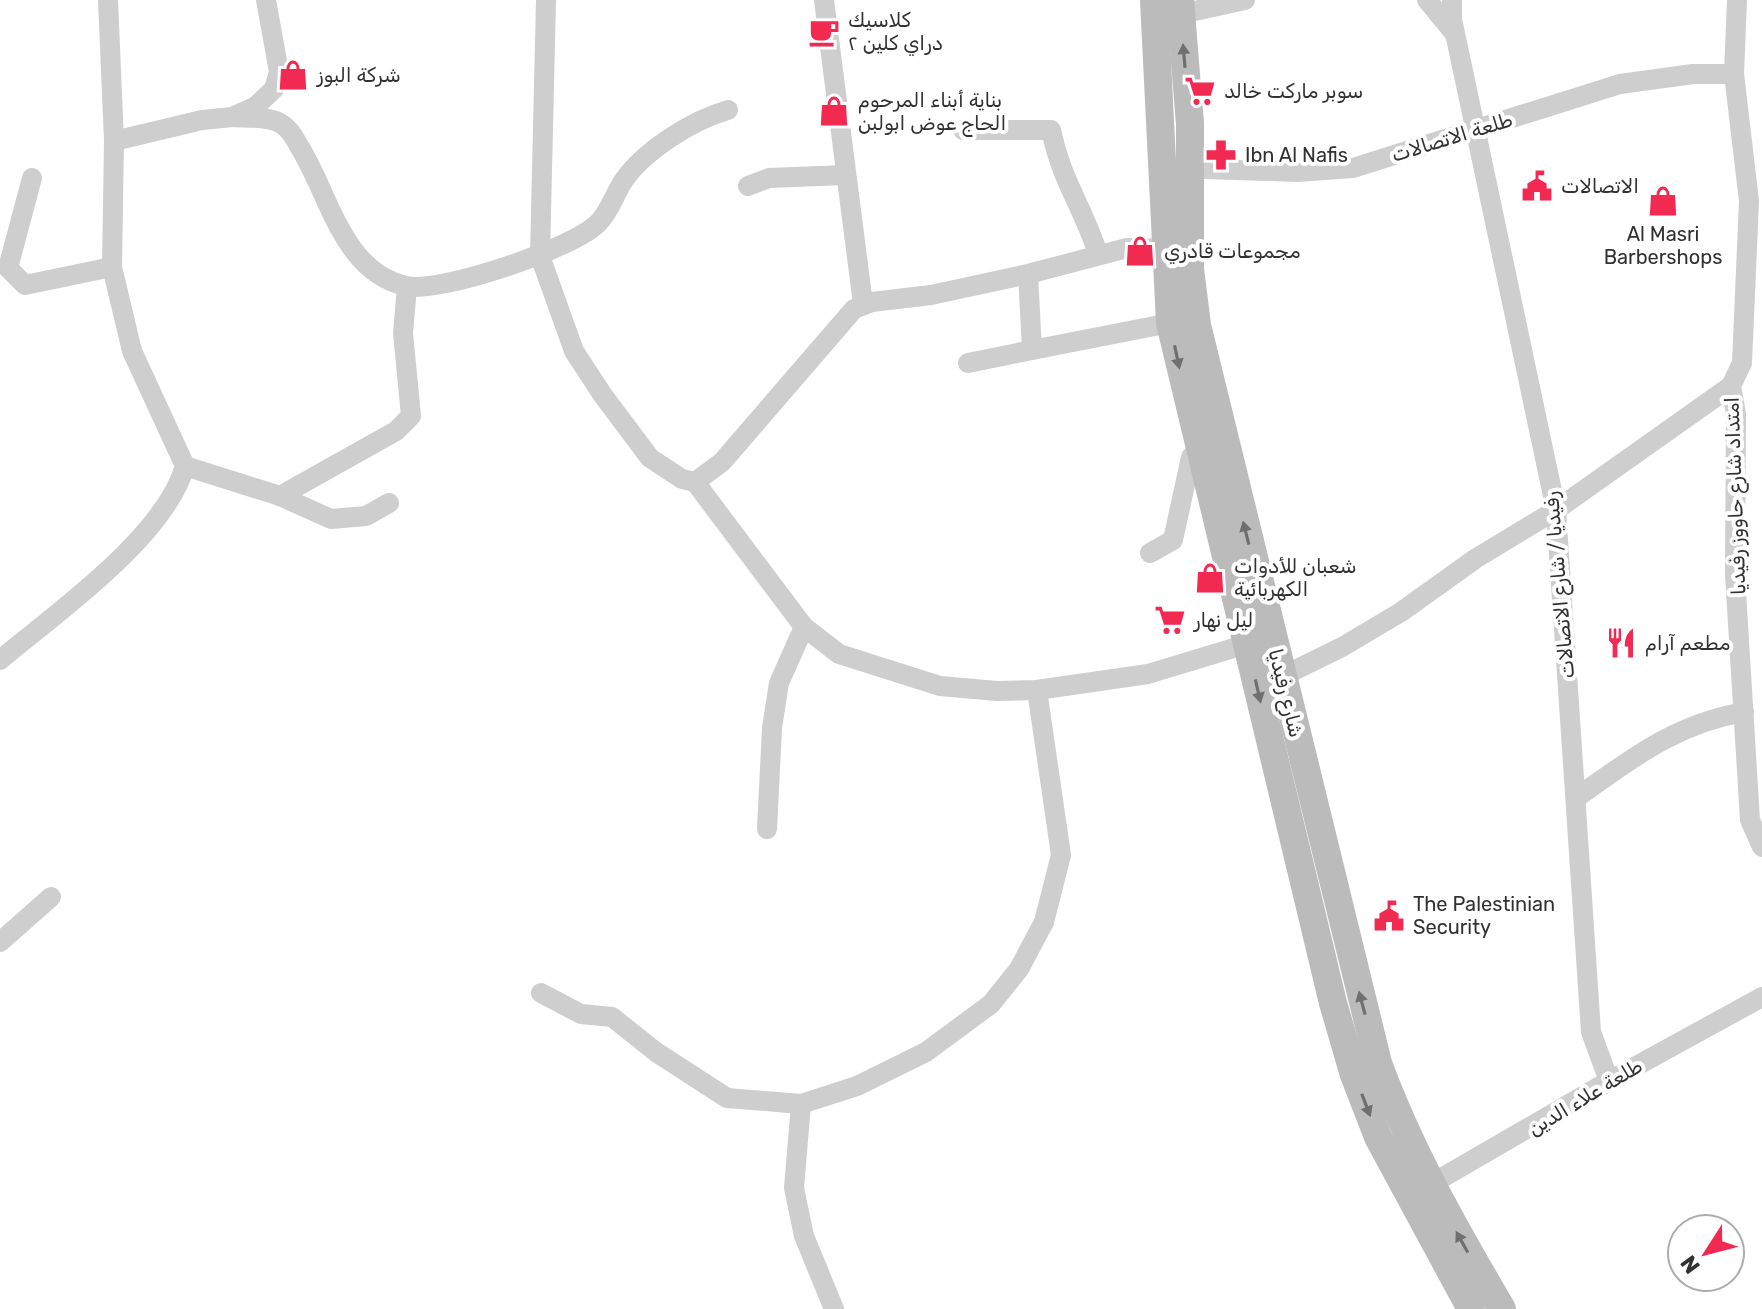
<svg xmlns="http://www.w3.org/2000/svg" width="1762" height="1309" font-family="Rubik,Vazirmatn,sans-serif">
  <style>
    .lines { fill: none; stroke-linecap: round; stroke-linejoin: round }
    .street { stroke: #cecece; stroke-width: 20 }
    .secondary { stroke: #bbb; stroke-width: 28 }
    .oneway { fill: #6f6f6f }
    .labels { text-anchor: middle; stroke-width: 8; stroke-linejoin: round; paint-order: stroke }
    .poi-label { font-size: 20px; fill: #313131; stroke: #fff; text-anchor: start }
    .street-label { font-size: 20px; fill: #313131; stroke: #fff }
  </style>
  <rect width="100%" height="100%" fill="#fff"/>
  <g class="lines">
    <!-- street -->
    <g class="street">
      <path d="M546,0L540,256L574,351L602,394L650,458L682,479L695,482L722,462L854,309L872,302L931,295L1028,274L1127,248L1178,249"/>
      <path d="M824,0L863,304"/>
      <path d="M1427,0L1455,34"/>
      <path d="M1452,0V19L1556,510L1591,1032L1609,1081"/>
      <path d="M1737,0L1734,74L1749,201L1742,363L1731,386L1736,414L1735,575L1750,820L1762,847"/>
      <path d="M1181,14L1245,0"/>
      <path d="M232,117C247,118 267,116 280,123C289,128 294,137 299,146C329,193 342,272 406,286C438,294 576,248 599,222C610,211 615,193 624,180C645,150 693,120 728,110"/>
      <path d="M963,130H1051C1061,180 1083,207 1098,254"/>
      <path d="M114,141L202,120L232,117L256,106L274,89L279,72L266,0"/>
      <path d="M1176,168L1297,172L1353,168L1620,84L1693,74H1734"/>
      <path d="M32,178L8,268L25,285L112,267"/>
      <path d="M748,186L769,178L845,175"/>
      <path d="M1028,274L1032,350L1170,323"/>
      <path d="M968,363L1032,350"/>
      <path d="M185,466L280,496L331,519L366,516L389,503"/>
      <path d="M695,482L804,627L839,654L940,686L997,691L1037,690L1148,674L1257,641"/>
      <path d="M280,496L396,431L411,416L403,333L407,287"/>
      <path d="M1150,553L1173,540L1191,457L1198,450"/>
      <path d="M0,660C56,613 165,537 185,466L132,351L112,267L114,141L108,0"/>
      <path d="M1283,676L1342,647L1401,612L1475,559L1556,510L1731,386"/>
      <path d="M1576,798C1631,759 1675,724 1744,712"/>
      <path d="M767,829L772,728L779,683L804,627"/>
      <path d="M0,942L51,897"/>
      <path d="M541,993L581,1014L612,1017L656,1052L727,1098L801,1104L857,1086L926,1052L991,1004L1019,969L1044,922L1061,855L1037,690"/>
      <path d="M801,1104L794,1188L804,1236L834,1309"/>
      <path d="M1421,1190L1609,1081L1762,997"/>
    </g>
    <!-- secondary -->
    <g class="secondary">
      <path d="M1154,0L1170,323L1333,1003L1354,1075L1378,1137L1471,1309"/>
      <path d="M1180,0L1190,124V269L1197,325L1378,1063C1410,1150 1455,1229 1502,1309"/>
    </g>
  </g>
  <!-- one-way arrows -->
  <defs><path id="oneway-solid" d="M-6-.8H1V-3.2L6.5 0L1 3.2V.8H-6Z" transform="scale(2)"/></defs>
  <g class="oneway">
    <use href="#oneway-solid" transform="translate(1184 56) rotate(-95)"/>
    <use href="#oneway-solid" transform="translate(1177 357) rotate(78)"/>
    <use href="#oneway-solid" transform="translate(1246 533) rotate(-104)"/>
    <use href="#oneway-solid" transform="translate(1258 691) rotate(77)"/>
    <use href="#oneway-solid" transform="translate(1362 1003) rotate(-105)"/>
    <use href="#oneway-solid" transform="translate(1366 1105) rotate(69)"/>
    <use href="#oneway-solid" transform="translate(1462 1242) rotate(-119)"/>
  </g>
  <!-- icons -->
  <defs>
    <g id="cafe-bare" transform="scale(2.4)"><path d="M-5.5-4.5H6V0H3Q3 3.5 0 3.5H-2.5Q-5.5 3.5-5.5 0ZM3-3.2v2h1.7v-2ZM-6 4.5H4V6H-6Z" fill="#f22951" stroke="#fff" stroke-width="2.5" paint-order="stroke"/></g>
    <g id="shop-bare" transform="scale(2.4)"><path d="M-5-2.5h2.3a2.7 3.5 0 0 1 5.4 0H5L5.5 6h-11ZM-1.5-2.5h3a1.5 2.3 0 0 0-3 0Z" fill="#f22951" stroke="#fff" stroke-width="2.5" paint-order="stroke"/></g>
    <g id="supermarket-bare" transform="scale(2.4)"><path d="M-6-5.5h2.5l.6 2H6L4.5 2H-2.5L-4.4-4H-6ZM-1.5 3.2a1.3 1.3 0 1 0 .1 0ZM3 3.2a1.3 1.3 0 1 0 .1 0Z" fill="#f22951" stroke="#fff" stroke-width="2.5" paint-order="stroke"/></g>
    <g id="pharmacy-bare" transform="scale(2.4)"><path d="M-2-6h4v4h4v4h-4v4h-4v-4h-4v-4h4Z" fill="#f22951" stroke="#fff" stroke-width="2.5" paint-order="stroke"/></g>
    <g id="civic-bare" transform="scale(2.4)"><path d="M-.6-6.5H3V-4.5H.6V-3L4-1V1h2V6H-6V1h2V-1L-.6-3ZM-1.2 2.5V6h2.4V2.5Z" fill="#f22951" stroke="#fff" stroke-width="2.5" paint-order="stroke"/></g>
    <g id="restaurant-bare" transform="scale(2.4)"><path d="M-5-6h1v4h1v-4h1v4h1v-4h1v5L-1.5 .5V6h-2V.5L-5-1ZM5-6V6H3V1.5H1.5Q1.5-4 5-6Z" fill="#f22951" stroke="#fff" stroke-width="2.5" paint-order="stroke"/></g>
  </defs>
  <g fill-rule="evenodd">
    <use href="#cafe-bare" x="824" y="32"/>
    <use href="#shop-bare" x="293" y="75"/>
    <use href="#supermarket-bare" x="1200" y="91"/>
    <use href="#shop-bare" x="834" y="111"/>
    <use href="#pharmacy-bare" x="1221" y="155"/>
    <use href="#civic-bare" x="1537" y="186"/>
    <use href="#shop-bare" x="1663" y="201"/>
    <use href="#shop-bare" x="1140" y="251"/>
    <use href="#shop-bare" x="1210" y="578"/>
    <use href="#supermarket-bare" x="1170" y="620"/>
    <use href="#restaurant-bare" x="1621" y="643"/>
    <use href="#civic-bare" x="1389" y="916"/>
  </g>
  <g class="labels">
    <!-- poi labels -->
    <g class="poi-label">
      <text x="848" y="27">كلاسيك<tspan x="848" dy="23">دراي كلين ٢</tspan></text>
      <text x="317" y="82">شركة البوز</text>
      <text x="1224" y="98">سوبر مارکت خالد</text>
      <text x="858" y="107">بناية أبناء المرحوم<tspan x="858" dy="23">الحاج عوض ابولبن</tspan></text>
      <text x="1245" y="162">Ibn Al Nafis</text>
      <text x="1561" y="193">الاتصالات</text>
      <text x="1663" y="241" text-anchor="middle">Al Masri<tspan x="1663" dy="23">Barbershops</tspan></text>
      <text x="1164" y="258">مجموعات قادري</text>
      <text x="1234" y="573">شعبان للأدوات<tspan x="1234" dy="23">الكهربائية</tspan></text>
      <text x="1194" y="627">ليل نهار</text>
      <text x="1645" y="650">مطعم آرام</text>
      <text x="1413" y="911">The Palestinian<tspan x="1413" dy="23">Security</tspan></text>
    </g>
    <!-- street labels -->
    <g class="street-label">
      <text transform="translate(1452 137) rotate(-17)" y="7">طلعة الاتصالات</text>
      <text transform="translate(1735 496) rotate(-92)" y="7">امتداد شارع حاووز رفيديا</text>
      <text transform="translate(1559 585) rotate(-95)" y="7">رفيديا / شارع الاتصالات</text>
      <text transform="translate(1286 693) rotate(76)" y="7">شارع رفيديا</text>
      <text transform="translate(1585 1097) rotate(-31)" y="7">طلعة علاء الدين</text>
    </g>
  </g>
  <!-- north arrow -->
  <g transform="translate(1706 1253) rotate(234)"><circle r="38" fill="#ffffff" stroke="#adadad" stroke-width="2"/>
  <path d="M0-6L14 30L0 20L-14 30Z" fill="#f22951"/>
  <text y="-12" font-size="22" font-weight="bold" text-anchor="middle" fill="#313131">N</text>
  </g>
</svg>
